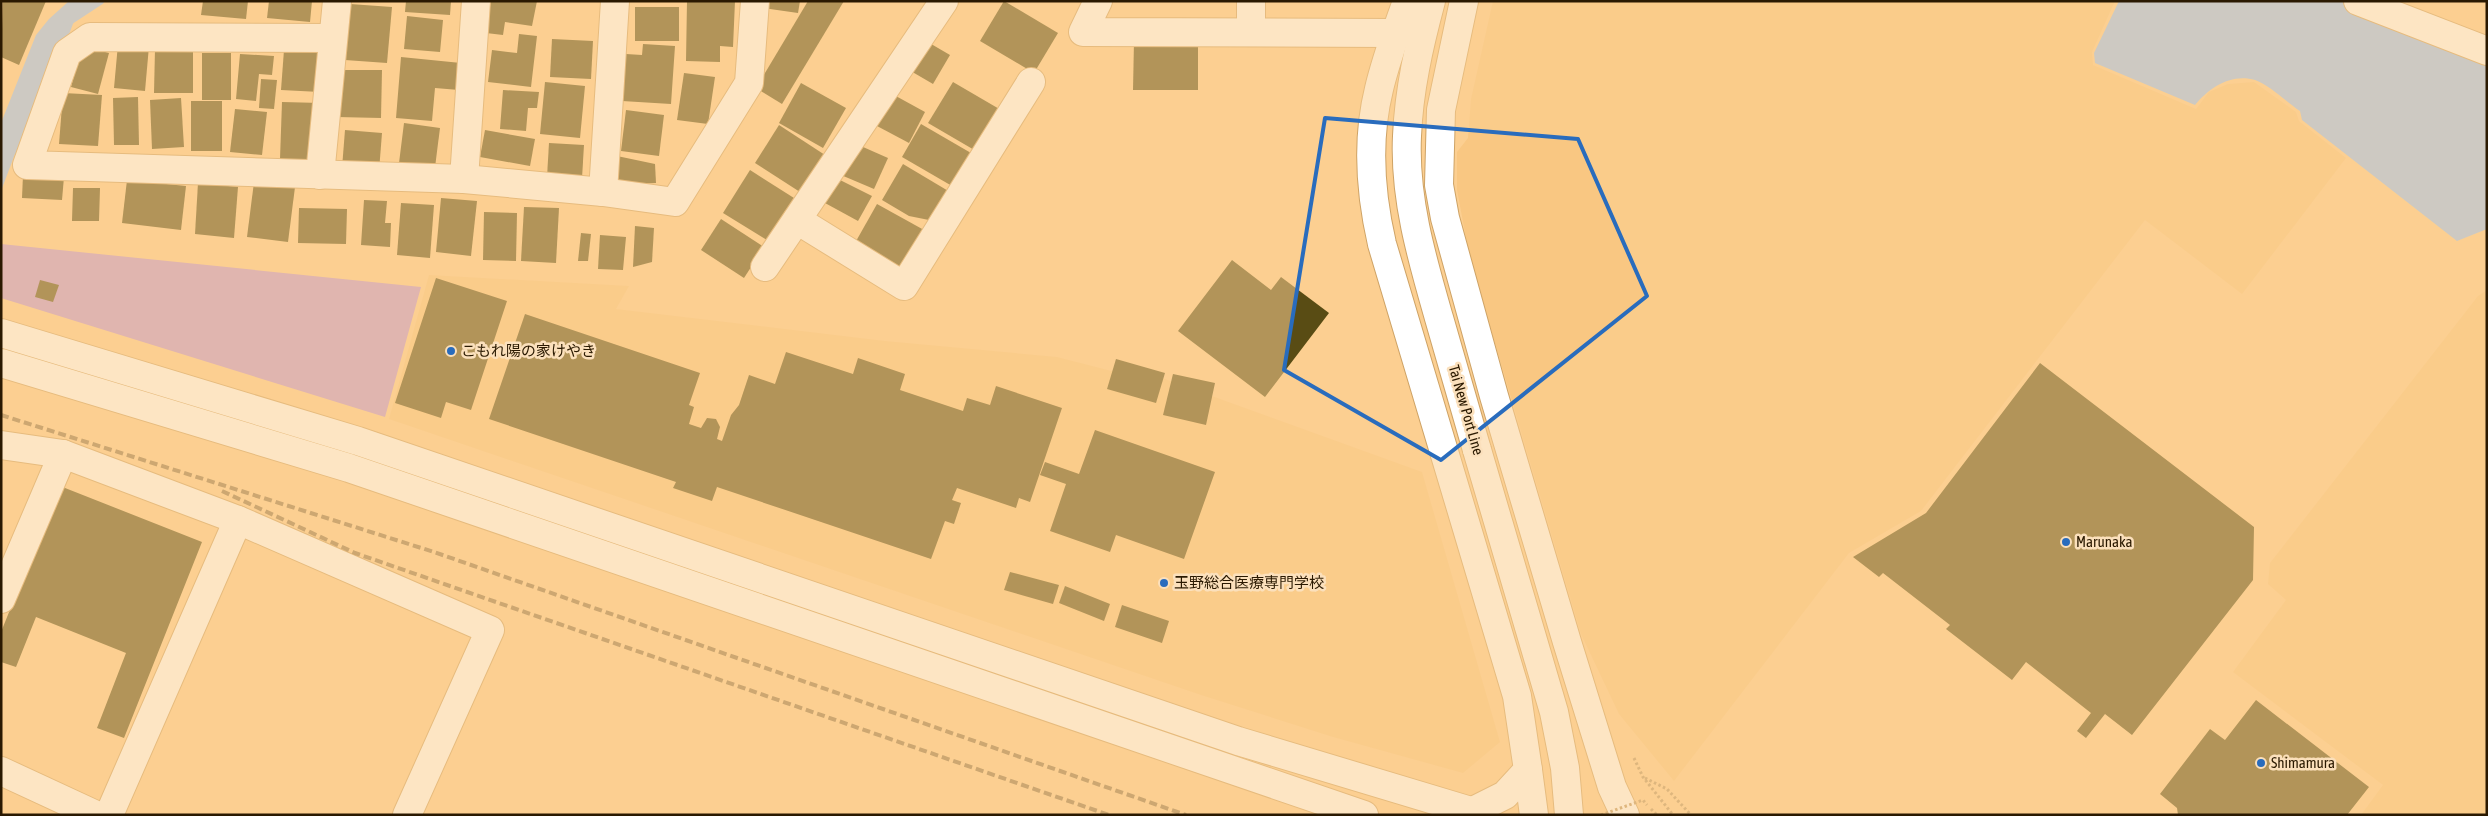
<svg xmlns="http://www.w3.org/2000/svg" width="2488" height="816" font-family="'Asap Condensed','Noto Sans JP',sans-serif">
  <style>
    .built { fill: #f9c782 }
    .green { fill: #bf94d3 }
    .water { fill: #94c2fd }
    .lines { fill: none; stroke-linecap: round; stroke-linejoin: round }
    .stream { stroke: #94c2fd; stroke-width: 8 }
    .building { fill: #594c14 }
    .minor-casing { stroke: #cea366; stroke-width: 30 }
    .major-casing { stroke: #cea366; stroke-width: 30 }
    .path { stroke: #bb9765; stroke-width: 3; stroke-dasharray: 2.5 2.5; stroke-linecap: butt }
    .minor { stroke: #fff; stroke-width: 28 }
    .major { stroke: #fff; stroke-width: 28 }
    .rail { stroke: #94754a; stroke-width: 4; stroke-dasharray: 8 4; stroke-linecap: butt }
    .major-bridge-casing { stroke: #cea366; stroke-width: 30; stroke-linecap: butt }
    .path-bridge { stroke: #bb9765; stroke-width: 3; stroke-dasharray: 2.5 2.5; stroke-linecap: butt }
    .major-bridge { stroke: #fff; stroke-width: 28 }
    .marked { fill: none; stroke: #296cbd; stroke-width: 4; stroke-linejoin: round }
    .poi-dot { fill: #296cbd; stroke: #fbe0bc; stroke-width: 2 }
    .labels { text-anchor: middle; stroke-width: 5; stroke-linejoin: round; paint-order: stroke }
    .poi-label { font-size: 15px; fill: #2a1901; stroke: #fbe0bc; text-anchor: start }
    .street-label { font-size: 15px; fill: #2a1901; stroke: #fbe0bc }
  </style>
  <rect width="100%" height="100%" fill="#fccf91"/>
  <!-- built -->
  <g class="built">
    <path d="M1493,1H2115L2092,52L2093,65L2196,109L2209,92L2228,84L2254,82L2296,112L2299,121L2346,158L2242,294L2145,220L1921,511L1849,553L1674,781L1619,714L1581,634L1470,259L1457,190V152L1468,138L1471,99Z"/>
    <path d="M429,275L629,286L616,309L885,341L1057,357L1135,377L1140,370L1422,472L1500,742L1463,773L1333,737L1201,695L389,419Z"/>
    <path d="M2487,290V815H2361L2383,785L2233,672L2286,600L2268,584L2270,563L2478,296Z"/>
  </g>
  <!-- green -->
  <path class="green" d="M1,244L421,287L385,417L1,298Z"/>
  <!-- water -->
  <g class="water">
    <path d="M69,1H100L76,16L22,157L15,154L1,191V123L36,35L49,19Z"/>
    <path d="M2119,1H2340L2487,58V229L2457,241L2302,120L2300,111C2288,103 2268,84 2255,80C2231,73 2209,88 2195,105L2095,63L2094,53Z"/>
  </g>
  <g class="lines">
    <!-- stream -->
    <path class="stream" d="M68,22L100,1"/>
  </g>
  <!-- building -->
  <g class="building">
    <path d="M3,1H46L19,65L1,57Z"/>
    <path d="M203,1H248L246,19L201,15Z"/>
    <path d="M269,1H312L310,22L267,18Z"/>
    <path d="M406,1H451L450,15L405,12Z"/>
    <path d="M491,1H537L532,26L505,22L503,35L486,33Z"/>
    <path d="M687,1H735L733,47L720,46V62L686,61Z"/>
    <path d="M765,1H800L798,13L763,8Z"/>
    <path d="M808,1H844L782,104L756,88Z"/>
    <path d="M1004,1L1058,33L1034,73L980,41Z"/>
    <path d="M350,4L392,7L387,63L345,60Z"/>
    <rect x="635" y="7" width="44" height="34"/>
    <path d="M407,16L443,20L440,52L404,49Z"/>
    <path d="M519,34L537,36L531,87L488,82L492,50L517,53Z"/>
    <path d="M552,39L593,41L591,79L550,77Z"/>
    <path d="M926,41L950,55L933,84L909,70Z"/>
    <path d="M1134,41H1198V90H1133Z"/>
    <path d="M118,44L149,46L145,91L114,88Z"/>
    <path d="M643,44L675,46L671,104L622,101L626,54L642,55Z"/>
    <path d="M82,46L109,53L98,94L71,87Z"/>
    <path d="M155,49H193V93H154Z"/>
    <path d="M284,50L322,52L320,92L281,90Z"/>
    <rect x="202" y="53" width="29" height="47"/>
    <path d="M240,54L274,56L272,75L259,74L256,101L236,99Z"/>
    <path d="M401,57L461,63L459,90L435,88L432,121L396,118Z"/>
    <path d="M338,70H382L381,118L337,117Z"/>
    <path d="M684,73L715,77L708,124L677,120Z"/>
    <path d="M261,79L277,80L274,109L259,108Z"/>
    <path d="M545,82L585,86L580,138L540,134Z"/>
    <path d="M953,82L1001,110L976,151L928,123Z"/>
    <path d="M801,83L846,108L823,148L779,123Z"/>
    <path d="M503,90L539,92L537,108H528L526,131L500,129Z"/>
    <path d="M63,93L102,95L98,146L59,144Z"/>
    <path d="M894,95L925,112L909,143L877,126Z"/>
    <path d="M138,97L139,145H114L113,98Z"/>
    <path d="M181,98L184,147L152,149L150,100Z"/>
    <rect x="191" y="101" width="31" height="50"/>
    <path d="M282,102L321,103L319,160L280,159Z"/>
    <path d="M235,109L267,112L262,155L230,152Z"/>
    <path d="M626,110L664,115L659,156L621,151Z"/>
    <path d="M404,123L440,128L434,175L398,171Z"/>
    <path d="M921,124L971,153L952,186L902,157Z"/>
    <path d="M779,125L825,155L800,192L755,163Z"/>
    <path d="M345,130L382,133L379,171L342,168Z"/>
    <path d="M485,130L535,139L530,166L480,157Z"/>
    <path d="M549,143L584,145L582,178L547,177Z"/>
    <path d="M854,143L888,158L874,189L841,175Z"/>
    <path d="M617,156L655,164L656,183L610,185Z"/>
    <path d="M903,164L950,192L934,221L909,216L882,200Z"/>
    <path d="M750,170L794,198L767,240L723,213Z"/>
    <path d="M23,175L64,177L62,200L22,198Z"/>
    <path d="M838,179L872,196L858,221L825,203Z"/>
    <path d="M127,180L186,186L181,230L122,223Z"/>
    <path d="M254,182L295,187L288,242L247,237Z"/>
    <path d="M198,183L238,187L234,238L195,234Z"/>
    <path d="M73,188H100L99,221H72Z"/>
    <path d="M441,198L477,201L471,256L436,252Z"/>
    <path d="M364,200L387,201L385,223H391L390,247L361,245Z"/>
    <path d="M401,203L434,205L430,258L397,255Z"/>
    <path d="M877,204L924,230L902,269L855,243Z"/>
    <path d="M524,207L559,208L556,263L521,261Z"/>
    <path d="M299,208L347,209L346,244L298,243Z"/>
    <path d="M484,212L517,213L516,261L483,260Z"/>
    <path d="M721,219L764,247L744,278L701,250Z"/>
    <path d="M635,226L654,228L652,262L633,267Z"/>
    <path d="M581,233L591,234L588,261H578Z"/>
    <path d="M600,235L626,237L623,270L598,269Z"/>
    <path d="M1232,260L1271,290L1281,277L1329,313L1265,397L1178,331Z"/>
    <path d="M436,278L507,301L471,410L446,402L441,418L395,403Z"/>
    <path d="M40,280L59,285L53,302L35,297Z"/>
    <path d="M525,314L700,373L689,405L694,407L689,424L701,428L707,418L716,419L720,427L717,439L722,441L731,415L739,405L749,375L775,384L786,352L853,374L858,358L905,374L900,390L963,411L967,398L990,405L996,386L1062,408L1030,502L1019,498L1016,508L957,488L952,500L961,503L954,524L945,521L931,559L717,487L712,501L673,488L676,482L489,419Z"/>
    <path d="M1116,359L1165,373L1156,403L1107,389Z"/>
    <path d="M2040,363L2254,527L2253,580L2132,735L2105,714L2086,738L2077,731L2091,713L2026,662L2012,680L1946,629L1950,625L1883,573L1879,577L1853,557L1926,513Z"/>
    <path d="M1173,374L1215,383L1206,425L1163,415Z"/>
    <path d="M1095,430L1215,472L1184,559L1116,535L1110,552L1050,531L1066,484L1040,475L1045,462L1079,474Z"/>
    <path d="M60,486L202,542L124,738L97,728L126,653L36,617L16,667L1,662V632Z"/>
    <path d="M1010,572L1059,585L1053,604L1004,590Z"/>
    <path d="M1065,586L1110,604L1104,621L1059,603Z"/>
    <path d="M1122,605L1169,621L1162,643L1115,627Z"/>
    <path d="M2256,700L2369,787L2347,815H2178L2177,808L2160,794L2210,729L2225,740Z"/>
  </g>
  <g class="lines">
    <!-- minor casing -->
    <g class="minor-casing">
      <g id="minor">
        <path d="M1098,1L1083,32L1396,33"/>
        <path d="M1251,1V32"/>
        <path d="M2358,1L2487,51"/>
        <path d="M333,38L90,37L67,53L27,165L464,179L603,192L675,202L749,83L755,1"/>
        <path d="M320,175L337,1"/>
        <path d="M464,179L476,1"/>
        <path d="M603,192L615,1"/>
        <path d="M797,220L904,286L1031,82"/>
        <path d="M765,267L944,1"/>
        <path d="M1,333L358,441L1238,741L1484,815"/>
        <path d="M1,363L349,468L1364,815"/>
        <path d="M1,445L63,454L238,520L490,630L407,815"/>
        <path d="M1,599L63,454"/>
        <path d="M109,815L238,520"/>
      </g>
    </g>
    <!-- major casing -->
    <g class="major-casing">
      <g id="major">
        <path d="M1407,1C1397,30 1386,59 1379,89C1366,141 1370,192 1382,244L1517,696L1528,770L1505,795L1473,811"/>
        <path d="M1431,1C1419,46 1409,89 1407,136C1404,198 1422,259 1439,318C1452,362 1464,406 1477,450"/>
        <path d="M1464,1L1441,110L1439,185L1445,218L1494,396L1567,642L1612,787L1625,815"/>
        <path d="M1528,770L1534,815"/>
        <path d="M1,771L96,815"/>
      </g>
    </g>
    <!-- path -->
    <g class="path">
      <path d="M1634,758L1643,777L1673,815"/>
      <path d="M1645,778L1667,789L1691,815"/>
      <path d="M1651,809L1657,815"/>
    </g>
    <!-- minor -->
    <use href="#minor" class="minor"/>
    <!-- major -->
    <use href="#major" class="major"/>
    <!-- rail -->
    <g class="rail">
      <path d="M1,415L434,552L1186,815"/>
      <path d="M222,491L355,553L1109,815"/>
    </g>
    <!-- major-bridge casing -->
    <g class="major-bridge-casing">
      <path id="major-bridge" d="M1477,450L1554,712L1565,768L1569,815"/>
    </g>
    <!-- path-bridge -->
    <path class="path-bridge" d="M1601,815L1643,800L1647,805"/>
    <!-- major-bridge -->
    <use href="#major-bridge" class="major-bridge"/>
  </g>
  <!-- marked area -->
  <path d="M0 0H2488V816H0ZM1325,118L1578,139L1647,296L1441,460L1284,370Z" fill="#fccf91" fill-opacity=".55" fill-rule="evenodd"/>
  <path class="marked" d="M1325,118L1578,139L1647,296L1441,460L1284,370Z"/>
  <!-- markers -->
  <g class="poi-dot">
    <circle cx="451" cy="351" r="5"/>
    <circle cx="2066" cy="542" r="5"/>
    <circle cx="1164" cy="583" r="5"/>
    <circle cx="2261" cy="763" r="5"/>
  </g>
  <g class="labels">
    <!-- poi labels -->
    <g class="poi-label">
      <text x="461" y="356">こもれ陽の家けやき</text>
      <text x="2076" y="547">Marunaka</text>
      <text x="1174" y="588">玉野総合医療専門学校</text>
      <text x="2271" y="768">Shimamura</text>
    </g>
    <!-- street labels -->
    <g class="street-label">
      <text transform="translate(1466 410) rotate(74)" y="5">Tai New Port Line</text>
    </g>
  </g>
  <!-- border -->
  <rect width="2488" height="816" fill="none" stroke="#2a1901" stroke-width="5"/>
</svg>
